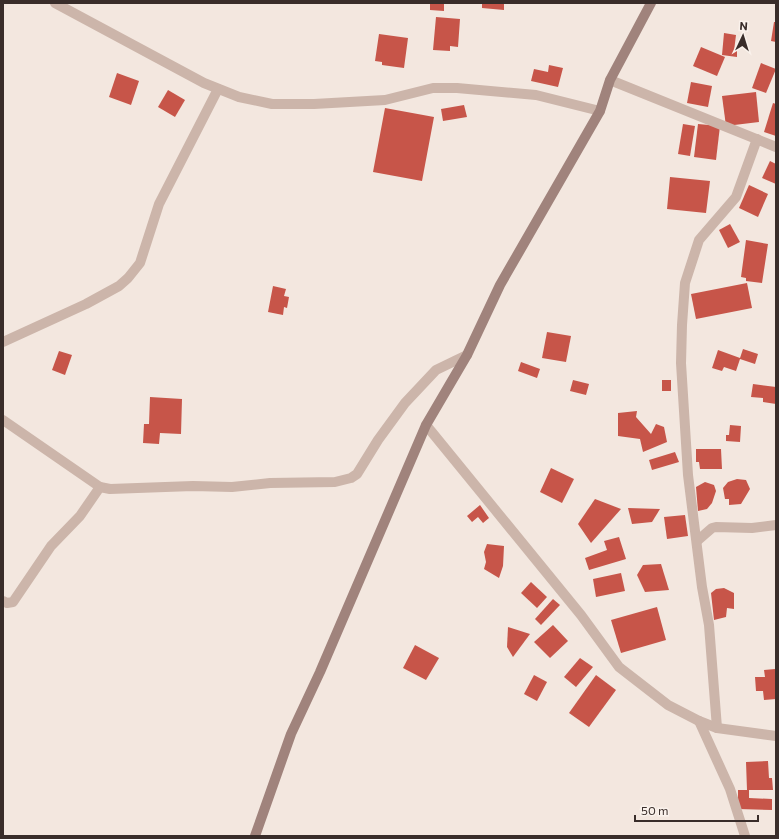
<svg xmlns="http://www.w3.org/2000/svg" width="779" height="839" font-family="Commissioner,sans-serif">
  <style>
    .building { fill: #c75549 }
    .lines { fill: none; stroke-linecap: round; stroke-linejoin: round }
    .street { stroke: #ccb5aa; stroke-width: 10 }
    .secondary { stroke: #a0837c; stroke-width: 10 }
  </style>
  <rect width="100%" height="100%" fill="#f3e7df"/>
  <!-- building -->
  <g class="building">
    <path d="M430,3H444V11L430,10Z"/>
    <path d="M482,3H504V10L482,8Z"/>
    <path d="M436,17L460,19L458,47L450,46V51L433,50Z"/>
    <path d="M774,22H776V42L771,41Z"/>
    <path d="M724,33L736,35L734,51H737V57L722,55Z"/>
    <path d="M379,34L408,38L404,68L382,65V62L375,61Z"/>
    <path d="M701,47L725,57L717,76L693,66Z"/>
    <path d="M761,63L776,69L766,93L752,88Z"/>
    <path d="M549,65L563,68L558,87L531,81L534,69L548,72Z"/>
    <path d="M117,73L139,81L131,105L109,97Z"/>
    <path d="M691,82L712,86L708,107L687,103Z"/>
    <path d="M168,90L185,100L175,117L158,107Z"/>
    <path d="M756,92L759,122L726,126L722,96Z"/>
    <path d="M773,103L776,104V136L764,132Z"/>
    <path d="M464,105L467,117L443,121L441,109Z"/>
    <path d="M385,108L434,117L422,181L373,172Z"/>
    <path d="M683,124L695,126L690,156L678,154Z"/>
    <path d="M698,124L720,126L716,160L694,157Z"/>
    <path d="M770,161L776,164V184L762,178Z"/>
    <path d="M670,177L710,181L706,213L667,209Z"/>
    <path d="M749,185L768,194L758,217L739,208Z"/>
    <path d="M730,224L740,242L728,248L719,230Z"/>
    <path d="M746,240L768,244L762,283L746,281V278L741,277Z"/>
    <path d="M747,283L752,308L696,319L691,294Z"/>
    <path d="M273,286L286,289L284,296L289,297L287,308L284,307L283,315L268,312Z"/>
    <path d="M547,332L571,336L566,362L542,358Z"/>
    <path d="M743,349L758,354L755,364L740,359L736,371L724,367L722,371L712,368L718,350L740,358Z"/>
    <path d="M59,351L72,355L65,375L52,370Z"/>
    <path d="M521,362L540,369L537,378L518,371Z"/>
    <path d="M573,380L589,384L586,395L570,391Z"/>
    <rect x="662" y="380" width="9" height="11"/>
    <path d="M753,384L776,387V404L763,402V398L751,397Z"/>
    <path d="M150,397L182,399L181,434L160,433L159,444L143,443L144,424H149Z"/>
    <path d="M637,411L636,417L651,434L656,424L664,427L667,442L643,452L640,439L618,436V413Z"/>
    <path d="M730,425L741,426L740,442L726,441V435H729Z"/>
    <path d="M696,449H721L722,469H700L699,462H696Z"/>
    <path d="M675,452L679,462L652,470L649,460Z"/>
    <path d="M551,468L574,479L562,503L540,492Z"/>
    <path d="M737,479L746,480L750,489L741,504L729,505V499H725L723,488L728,482Z"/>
    <path d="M705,482L714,485L716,491L712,503L707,509L698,511L696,487Z"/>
    <path d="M595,499L621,509L591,543L578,524Z"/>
    <path d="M480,505L489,518L483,523L478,517L472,522L467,516Z"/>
    <path d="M628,508L660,509L652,522L632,524Z"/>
    <path d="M685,515L688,536L667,539L664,517Z"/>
    <path d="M619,537L626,559L589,570L585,558L607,550L604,541Z"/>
    <path d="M487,544L504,546L503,566L499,578L484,569L486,562L484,552Z"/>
    <path d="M661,564L669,590L645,592L637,575L643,565Z"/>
    <path d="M621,573L625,591L596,597L593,579Z"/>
    <path d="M531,582L547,597L537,608L521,593Z"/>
    <path d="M724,588L734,593V609L727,608L726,617L714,620L711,593L716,589Z"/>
    <path d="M553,599L560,605L541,625L535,619Z"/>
    <path d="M657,607L666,640L621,653L611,620Z"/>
    <path d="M553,625L568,641L550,658L534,642Z"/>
    <path d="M508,627L530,634L513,657L507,647Z"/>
    <path d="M415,645L439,658L426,680L403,668Z"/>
    <path d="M580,658L593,667L576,687L564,677Z"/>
    <path d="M775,669L776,699L764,700L763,691H756L755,677H765L764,670Z"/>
    <path d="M534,675L547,682L537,701L524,694Z"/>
    <path d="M596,675L616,690L589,727L569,713Z"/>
    <path d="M768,761L769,778H772L773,790H749V798L772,799V810L738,809V790H747L746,762Z"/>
  </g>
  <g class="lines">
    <!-- street -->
    <g class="street">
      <path d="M55,3L204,83L239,97L272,104H314L385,100L433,88H457L536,95L600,111"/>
      <path d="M610,80L776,147"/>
      <path d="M3,342L86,304L119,286L128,278L140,263L159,204L218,89"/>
      <path d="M3,420L100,487L110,489L193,486L232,487L270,483L335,482L351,478L357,474L378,440L405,403L436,370L467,355"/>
      <path d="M426,425L581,615L619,667L668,705L699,721L717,728L776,736"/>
      <path d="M697,541L712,528L716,527L752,528L776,525"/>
      <path d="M3,601L7,603L13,602L51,546L80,516L100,487"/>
      <path d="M699,721L730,789L745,836"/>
      <path d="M717,728L709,625L702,587L688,475L681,363L682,325L685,283L699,240L736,197L757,139"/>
    </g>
    <!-- secondary -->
    <path class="secondary" d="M255,836L291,734L320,672L426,425L467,355L500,285L600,111L610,80L651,3"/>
  </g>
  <!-- border -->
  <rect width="779" height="839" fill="none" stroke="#392d2a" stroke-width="8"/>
  <!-- north arrow -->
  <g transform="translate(743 36) rotate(4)" stroke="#faf2ec" stroke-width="3" paint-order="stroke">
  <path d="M0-3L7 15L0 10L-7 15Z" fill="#392d2a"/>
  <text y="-6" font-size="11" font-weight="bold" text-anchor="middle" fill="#392d2a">N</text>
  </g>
  <!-- scale -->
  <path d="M635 815v6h123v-6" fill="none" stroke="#392d2a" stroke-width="2"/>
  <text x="641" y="815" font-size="12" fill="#392d2a" stroke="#faf2ec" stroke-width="3" paint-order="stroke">50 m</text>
</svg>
